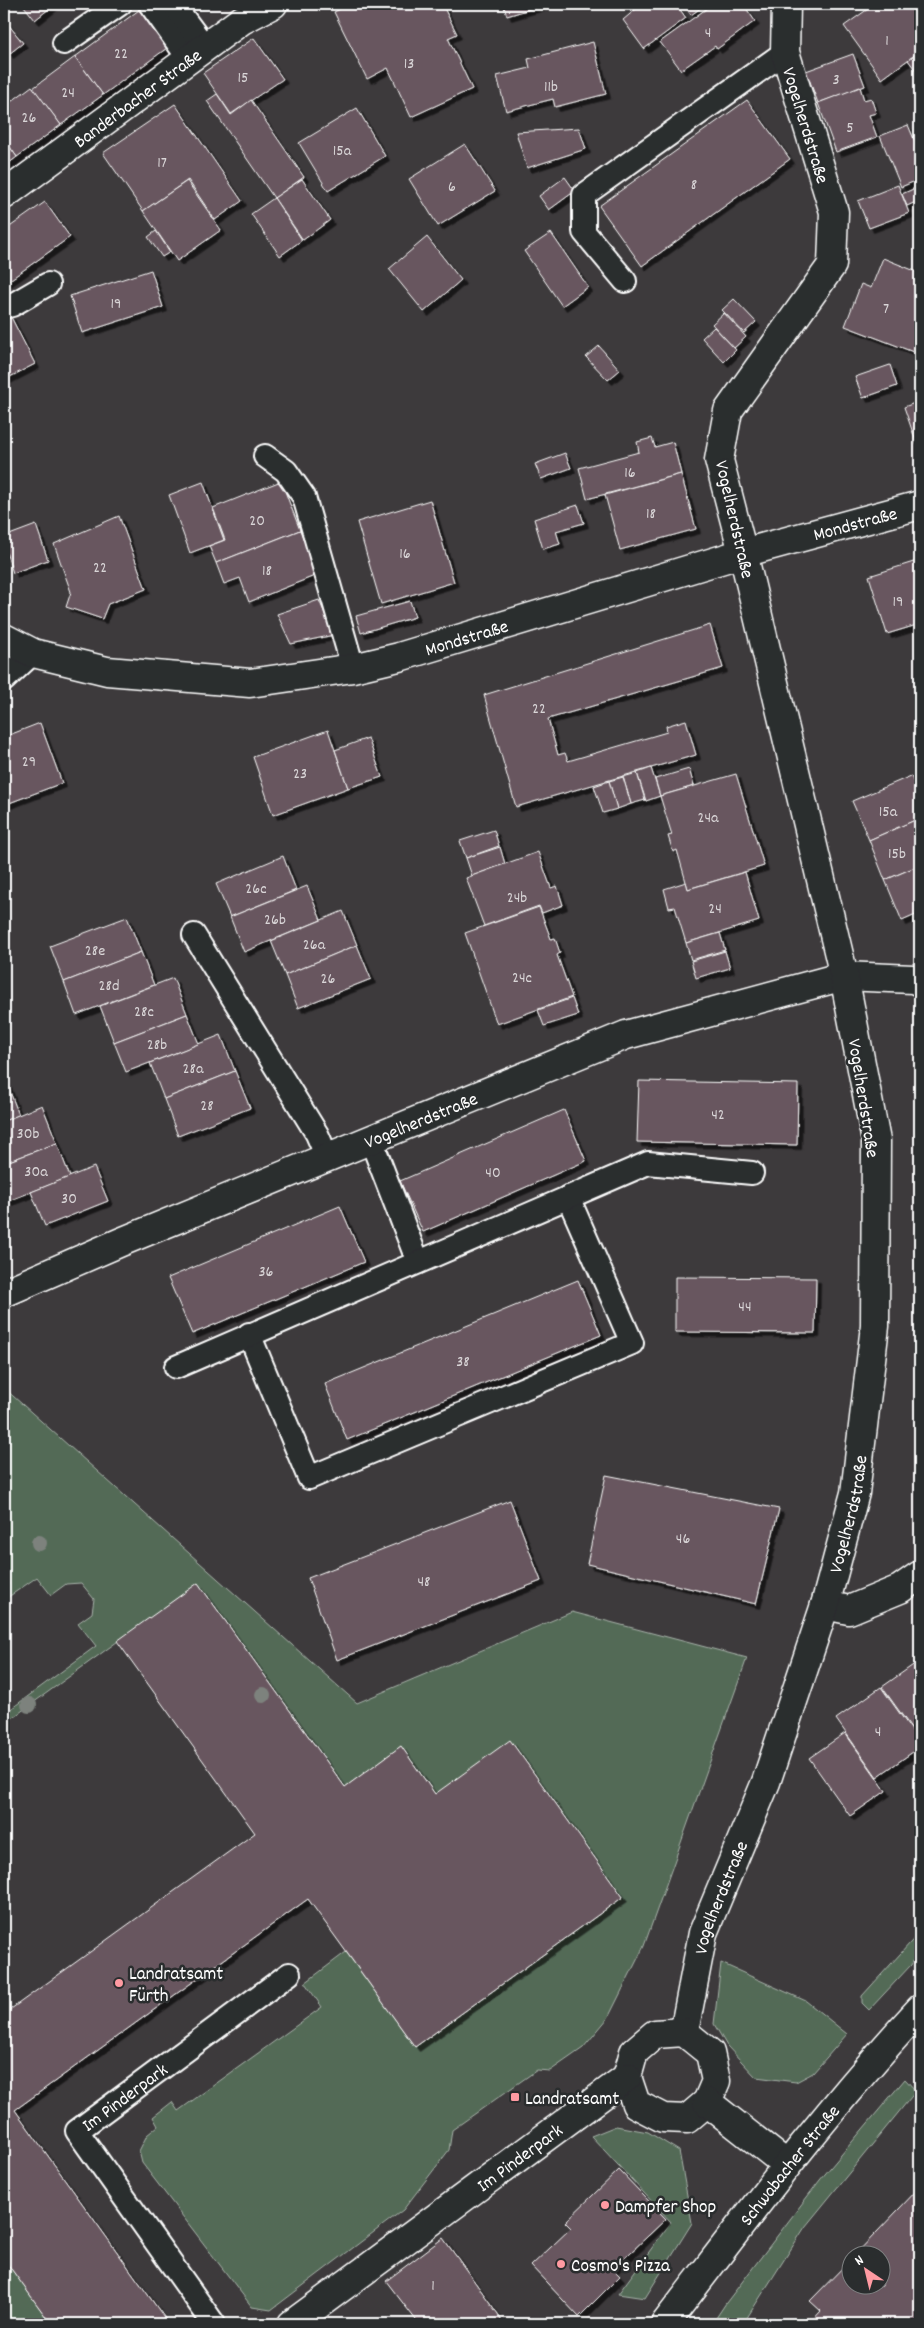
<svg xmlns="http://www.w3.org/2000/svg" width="924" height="2328" font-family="Dekko,sans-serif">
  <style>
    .green { fill: #536a57; stroke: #a9b4ab }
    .building { fill: #68575e; stroke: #fff; filter: url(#shadow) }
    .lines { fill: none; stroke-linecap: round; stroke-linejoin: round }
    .lane-casing { stroke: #fff; stroke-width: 26 }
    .street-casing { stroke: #fff; stroke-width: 31 }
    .secondary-casing { stroke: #fff; stroke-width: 31 }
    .lane { stroke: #2a2d2e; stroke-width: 22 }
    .street { stroke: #2a2d2e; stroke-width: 28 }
    .secondary { stroke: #2a2d2e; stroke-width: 28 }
    .tree { fill: #7d827d }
    .poi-dot { fill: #ff9aa2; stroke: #2a2d2e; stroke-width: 2 }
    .labels { text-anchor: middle; stroke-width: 5; stroke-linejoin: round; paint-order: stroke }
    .number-label { font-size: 16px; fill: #d9d5d7 }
    .street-label { font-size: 19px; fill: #fff; stroke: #2a2d2e }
    .poi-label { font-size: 19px; fill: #fff; stroke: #2a2d2e; text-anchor: start }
  </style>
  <defs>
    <filter id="shadow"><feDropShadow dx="4.5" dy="4.5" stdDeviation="0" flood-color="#0009"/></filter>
  </defs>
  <rect width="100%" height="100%" fill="#3d3a3c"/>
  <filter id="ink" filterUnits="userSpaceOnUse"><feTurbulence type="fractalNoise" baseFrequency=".02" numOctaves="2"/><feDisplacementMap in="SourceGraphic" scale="10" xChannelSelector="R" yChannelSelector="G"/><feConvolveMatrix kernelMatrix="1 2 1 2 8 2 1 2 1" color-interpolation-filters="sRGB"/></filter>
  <g filter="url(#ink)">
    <!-- green -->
    <g class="green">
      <path d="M4,1388L357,1703L572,1612L747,1658L644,1946L608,2018L583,2048L550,2071L537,2070L452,2130L449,2150L403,2210L271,2310L252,2307L142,2163L139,2151L147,2135L158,2126L153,2117L172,2102L178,2111L322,2007L305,1983L346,1952L415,2047L622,1897L435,1794L401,1746L345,1787L198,1583L4,1724V1714L96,1646L78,1623L92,1613L94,1599L81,1583L66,1584L51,1595L37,1577L4,1600V1587L9,1584L4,1577Z"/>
      <path d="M920,1932V1948L911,1965L869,2010L862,2003V1996Z"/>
      <path d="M721,1963L806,2001L847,2034L813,2073L796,2082L756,2077L727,2046L714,2024Z"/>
      <path d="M905,2079L916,2091L805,2227L743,2324H712L726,2303L820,2180Z"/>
      <path d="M616,2126L648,2132L679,2151L692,2223L645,2298L618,2294L671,2222L591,2136Z"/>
      <path d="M4,2259L51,2324H4Z"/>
    </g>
    <!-- building -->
    <g class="building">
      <path d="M27,4H55L35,20L24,6Z"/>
      <path d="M350,4H442L457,34L448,38L472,89L411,117L388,68L367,79L334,12Z"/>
      <path d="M503,4H543V5L507,16Z"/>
      <path d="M642,4H676L686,18L644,49L623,20Z"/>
      <path d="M683,4H706L691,15Z"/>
      <path d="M713,4H743L755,21L717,49L715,46L681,70L660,42Z"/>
      <path d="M875,4H909L920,19V51L882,79L844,26Z"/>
      <path d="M139,10L167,48L103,95L75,57Z"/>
      <path d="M4,19L23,43L9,54L4,47Z"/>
      <path d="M254,38L283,79L231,114L203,73Z"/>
      <path d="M593,42L606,94L555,107L553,99L506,111L497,76L530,68L528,59Z"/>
      <path d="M920,51V76L908,60Z"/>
      <path d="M853,54L865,86L818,103L806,71Z"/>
      <path d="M75,57L103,95L61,125L33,88Z"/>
      <path d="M32,86L61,125L17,157L4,139V107Z"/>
      <path d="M860,87L864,100L871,98L876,113L869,115L877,137L836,152L818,103Z"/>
      <path d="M217,94L231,115L251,100L304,177L274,198L207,101Z"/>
      <path d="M747,100L790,159L642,266L599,206Z"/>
      <path d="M175,104L242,201L215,220L188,180L143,211L103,153Z"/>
      <path d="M357,108L385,156L328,191L299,143Z"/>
      <path d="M908,125L920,153V179L901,187L880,136Z"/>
      <path d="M579,128L586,149L527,168L516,132Z"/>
      <path d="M4,139L17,157L4,167Z"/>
      <path d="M465,144L495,191L438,226L409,179Z"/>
      <path d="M565,177L575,191L549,210L539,196Z"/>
      <path d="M302,179L330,220L303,240L274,198Z"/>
      <path d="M187,181L221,230L177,261L143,211Z"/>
      <path d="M898,185L909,213L869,228L858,201Z"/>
      <path d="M920,186V200L907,206L902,194Z"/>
      <path d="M274,198L302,240L280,256L251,214Z"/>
      <path d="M45,202L70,237L4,284V231Z"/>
      <path d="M156,231L170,252L162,257L148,237Z"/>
      <path d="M551,233L588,287L562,306L524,251Z"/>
      <path d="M427,237L461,280L424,312L389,269Z"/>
      <path d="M883,258L920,273V341L916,353L845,326L861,284L871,288Z"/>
      <path d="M151,270L163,307L82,333L70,296Z"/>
      <path d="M734,299L756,322L744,333L722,310Z"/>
      <path d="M724,313L746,337L734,348L712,324Z"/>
      <path d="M10,315L35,364L4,380V319Z"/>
      <path d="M714,327L736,350L724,362L702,338Z"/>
      <path d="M599,346L620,370L608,380L586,357Z"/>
      <path d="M890,365L897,386L863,398L855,377Z"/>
      <path d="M920,401V453L904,407Z"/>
      <path d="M652,438L655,447L673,442L681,474L587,499L579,468L639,452L637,442Z"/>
      <path d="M565,453L571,468L541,479L535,464Z"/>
      <path d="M681,474L696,529L620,550L605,495Z"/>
      <path d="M281,481L300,530L216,563L209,546L225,540L213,508Z"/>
      <path d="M203,482L224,540L190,553L169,495Z"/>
      <path d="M430,500L454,582L381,604L357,522Z"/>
      <path d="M578,505L584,523L556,531L560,544L543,549L534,519Z"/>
      <path d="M119,516L146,589L108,604L102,619L66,607L71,592L54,544Z"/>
      <path d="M36,525L48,560L13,573L4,546V537Z"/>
      <path d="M300,530L317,575L249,602L240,578L224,584L216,563Z"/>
      <path d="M920,560V624L887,634L869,576Z"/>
      <path d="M319,600L334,635L291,644L277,614Z"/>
      <path d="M410,601L415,617L361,633L356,616Z"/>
      <path d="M710,625L723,668L548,719L558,755L565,753L568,761L667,732L666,726L686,720L696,755L516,807L484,695Z"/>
      <path d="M40,723L62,783L4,805V737Z"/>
      <path d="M328,730L348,788L273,815L253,757Z"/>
      <path d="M368,738L382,777L348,788L335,750Z"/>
      <path d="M651,768L660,796L646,801L637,773Z"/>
      <path d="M689,769L694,786L660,796L655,779Z"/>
      <path d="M637,773L645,800L631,804L623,777Z"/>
      <path d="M736,774L764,866L688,889L677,850L673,852L668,836L672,835L660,796Z"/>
      <path d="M911,776L920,797V818L869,840L852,801Z"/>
      <path d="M623,777L631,804L617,809L609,781Z"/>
      <path d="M609,781L617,809L603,813L594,786Z"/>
      <path d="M920,818V865L885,880L869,840Z"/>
      <path d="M494,830L499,846L466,858L460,841Z"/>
      <path d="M500,847L505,864L472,876L466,858Z"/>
      <path d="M538,852L551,888L557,886L563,905L542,913L539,906L484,926L466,878Z"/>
      <path d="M283,856L296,890L230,917L216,884Z"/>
      <path d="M920,865V913L902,921L885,880Z"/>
      <path d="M745,872L759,921L686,943L675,907L669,908L664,889L686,882L688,889Z"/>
      <path d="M307,886L321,920L244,952L230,917Z"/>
      <path d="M539,907L551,939L555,938L560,953L557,955L572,997L497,1024L465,933Z"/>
      <path d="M343,911L357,945L285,975L271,941Z"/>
      <path d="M127,917L141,952L64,982L50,946Z"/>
      <path d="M720,933L725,950L691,960L686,943Z"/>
      <path d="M357,945L371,979L298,1008L285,975Z"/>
      <path d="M725,951L730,968L696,978L691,961Z"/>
      <path d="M141,952L154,985L76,1015L64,982Z"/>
      <path d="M173,978L187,1014L114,1042L100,1006Z"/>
      <path d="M572,998L578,1015L544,1026L538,1010Z"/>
      <path d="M187,1014L199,1044L126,1072L114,1042Z"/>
      <path d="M221,1035L235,1071L164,1099L150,1063Z"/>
      <path d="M235,1071L250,1108L178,1136L164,1099Z"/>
      <path d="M639,1081L798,1084L797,1145L637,1142Z"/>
      <path d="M7,1084L19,1115L4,1121V1085Z"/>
      <path d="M42,1105L57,1143L4,1163V1121Z"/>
      <path d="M564,1110L586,1161L423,1232L400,1181Z"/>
      <path d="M57,1143L70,1177L8,1201L4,1192V1163Z"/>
      <path d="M94,1167L108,1201L45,1226L31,1192Z"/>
      <path d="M340,1206L364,1262L192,1334L168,1278Z"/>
      <path d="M675,1277L816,1278L815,1333L675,1332Z"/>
      <path d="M578,1280L601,1335L347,1440L325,1384Z"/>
      <path d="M606,1475L779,1509L756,1604L587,1564Z"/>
      <path d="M510,1500L541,1581L337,1660L308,1578Z"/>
      <path d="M198,1583L345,1787L401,1746L435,1794L510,1740L623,1897L415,2047L308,1899L15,2110L169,2324H51L4,2259V2014L255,1833L117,1641Z"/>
      <path d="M916,1663L920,1669V1734L917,1736L882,1687Z"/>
      <path d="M881,1687L920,1742V1747L877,1777L836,1719Z"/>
      <path d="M845,1733L886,1791L850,1816L809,1758Z"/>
      <path d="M619,2170L666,2219L613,2269L620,2276L579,2317L531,2266L571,2228L565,2222Z"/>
      <path d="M920,2187V2324H809L821,2311L810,2301L852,2258V2286H882V2256H854Z"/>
      <path d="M443,2238L498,2314L503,2324H419L386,2281Z"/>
    </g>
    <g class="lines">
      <!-- lane casing -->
      <g class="lane-casing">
        <g id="lane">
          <path d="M150,4L189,59"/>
          <path d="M173,4L205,47"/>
          <path d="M64,43L120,4"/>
          <path d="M625,281L584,232V195L785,52"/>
          <path d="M4,307L12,305L48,284"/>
          <path d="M265,456L286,471L304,497L353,668"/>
          <path d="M4,680L33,653"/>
          <path d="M194,935L317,1134L327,1157"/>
          <path d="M371,1140L418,1262"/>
          <path d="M249,1334L309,1478L632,1343L568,1197"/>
          <path d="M176,1367L648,1163L752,1173"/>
          <path id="s1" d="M214,2324L77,2131L289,1974"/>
        </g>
      </g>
      <!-- street casing -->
      <g class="street-casing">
        <g id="street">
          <path id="s2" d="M4,195L242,20L273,4"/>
          <path id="s3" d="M6,1292L121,1242L626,1035L844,976L913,979L920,982"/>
          <path d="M825,1605L849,1610L900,1589L920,1575"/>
          <path id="s4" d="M684,2032L703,1933L766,1782L825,1605L855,1493L875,1326L876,1141L844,976L743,553L719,460L728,411L832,265L834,212L785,52L786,4"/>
          <path d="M684,2032L710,2053L716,2081L707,2102L687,2119L663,2118L636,2104L627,2077L634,2052L655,2034Z"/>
          <path d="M707,2102L787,2165"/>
          <path id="s5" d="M292,2324L627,2077"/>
        </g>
      </g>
      <!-- secondary casing -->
      <g class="secondary-casing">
        <g id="secondary">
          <path id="s6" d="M4,638L33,653L107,671L250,683L353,668L399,657L743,553L920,505"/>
          <path id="s7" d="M665,2324C747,2217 828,2108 920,2009"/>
        </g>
      </g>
      <!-- lane -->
      <use href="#lane" class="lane"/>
      <!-- street -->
      <use href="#street" class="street"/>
      <!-- secondary -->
      <use href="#secondary" class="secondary"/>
    </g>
    <!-- trees -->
    <g class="tree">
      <circle cx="39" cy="1543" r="8"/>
      <circle cx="263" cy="1695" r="8"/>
      <circle cx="29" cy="1705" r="8"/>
    </g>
  </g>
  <!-- markers -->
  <g class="poi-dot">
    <circle cx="119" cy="1983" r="5"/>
    <rect x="510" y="2092" width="10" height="10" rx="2.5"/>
    <circle cx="605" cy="2205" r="5"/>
    <circle cx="561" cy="2264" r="5"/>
  </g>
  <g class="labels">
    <!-- number labels -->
    <g class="number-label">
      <text x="708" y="37">4</text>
      <text x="887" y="45">1</text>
      <text x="121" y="58">22</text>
      <text x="409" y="68">13</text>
      <text x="243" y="82">15</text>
      <text x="836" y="84">3</text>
      <text x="551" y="91">11b</text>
      <text x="68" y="97">24</text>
      <text x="29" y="122">26</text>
      <text x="850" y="132">5</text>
      <text x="342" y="155">15a</text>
      <text x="162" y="167">17</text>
      <text x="694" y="189">8</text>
      <text x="452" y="191">6</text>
      <text x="116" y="308">19</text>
      <text x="886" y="313">7</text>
      <text x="630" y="477">16</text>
      <text x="651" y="518">18</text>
      <text x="257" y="525">20</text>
      <text x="405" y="558">16</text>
      <text x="100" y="572">22</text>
      <text x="267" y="575">18</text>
      <text x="898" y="606">19</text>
      <text x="539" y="713">22</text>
      <text x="29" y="766">29</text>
      <text x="300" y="778">23</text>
      <text x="888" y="816">15a</text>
      <text x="708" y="822">24a</text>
      <text x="897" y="858">15b</text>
      <text x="256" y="893">26c</text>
      <text x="517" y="902">24b</text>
      <text x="715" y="913">24</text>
      <text x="275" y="924">26b</text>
      <text x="314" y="949">26a</text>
      <text x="95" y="955">28e</text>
      <text x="522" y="982">24c</text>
      <text x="328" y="983">26</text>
      <text x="109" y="990">28d</text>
      <text x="144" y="1016">28c</text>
      <text x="157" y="1049">28b</text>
      <text x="193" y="1073">28a</text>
      <text x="207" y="1110">28</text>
      <text x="718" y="1119">42</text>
      <text x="28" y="1138">30b</text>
      <text x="36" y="1176">30a</text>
      <text x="493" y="1177">40</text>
      <text x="69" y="1203">30</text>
      <text x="266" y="1276">36</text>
      <text x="745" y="1311">44</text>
      <text x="463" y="1366">38</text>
      <text x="683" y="1543">46</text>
      <text x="424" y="1586">48</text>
      <text x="878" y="1736">4</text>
      <text x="433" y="2290">1</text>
    </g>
    <!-- street labels -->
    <g class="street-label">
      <text dy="7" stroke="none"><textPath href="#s2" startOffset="165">Banderbacher Straße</textPath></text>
      <text transform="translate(807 125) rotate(73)" y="7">Vogelherdstraße</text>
      <text transform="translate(736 519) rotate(77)" y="7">Vogelherdstraße</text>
      <text dy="7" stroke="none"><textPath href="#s6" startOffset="879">Mondstraße</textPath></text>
      <text dy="7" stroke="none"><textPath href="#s6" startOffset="474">Mondstraße</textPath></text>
      <text transform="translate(865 1098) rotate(81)" y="7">Vogelherdstraße</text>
      <text dy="7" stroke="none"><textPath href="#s3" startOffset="449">Vogelherdstraße</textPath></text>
      <text dy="7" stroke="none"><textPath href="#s4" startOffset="545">Vogelherdstraße</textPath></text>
      <text dy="7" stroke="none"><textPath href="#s4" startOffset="140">Vogelherdstraße</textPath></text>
      <text dy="7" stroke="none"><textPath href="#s1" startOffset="295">Im Pinderpark</textPath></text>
      <text dy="7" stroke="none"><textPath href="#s5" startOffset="282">Im Pinderpark</textPath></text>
      <text dy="7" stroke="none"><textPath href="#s7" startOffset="202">Schwabacher Straße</textPath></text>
    </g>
    <!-- poi labels -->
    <g class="poi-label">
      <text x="129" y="1979">Landratsamt<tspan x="129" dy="22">Fürth</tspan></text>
      <text x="525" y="2104">Landratsamt</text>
      <text x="615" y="2212">Dampfer Shop</text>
      <text x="571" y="2271">Cosmo's Pizza</text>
    </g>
  </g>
  <!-- margin -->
  <rect width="924" height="2328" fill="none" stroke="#2a2d2e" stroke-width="20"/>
  <rect x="10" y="10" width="904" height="2308" fill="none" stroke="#fff" stroke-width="2" filter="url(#ink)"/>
  <!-- north arrow -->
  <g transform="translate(866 2270) rotate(325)"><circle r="24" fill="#2a2d2e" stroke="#7f8182"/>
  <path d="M0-4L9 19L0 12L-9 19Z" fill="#ff9aa2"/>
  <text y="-8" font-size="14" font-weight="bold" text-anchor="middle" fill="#ffffff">N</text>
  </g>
</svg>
